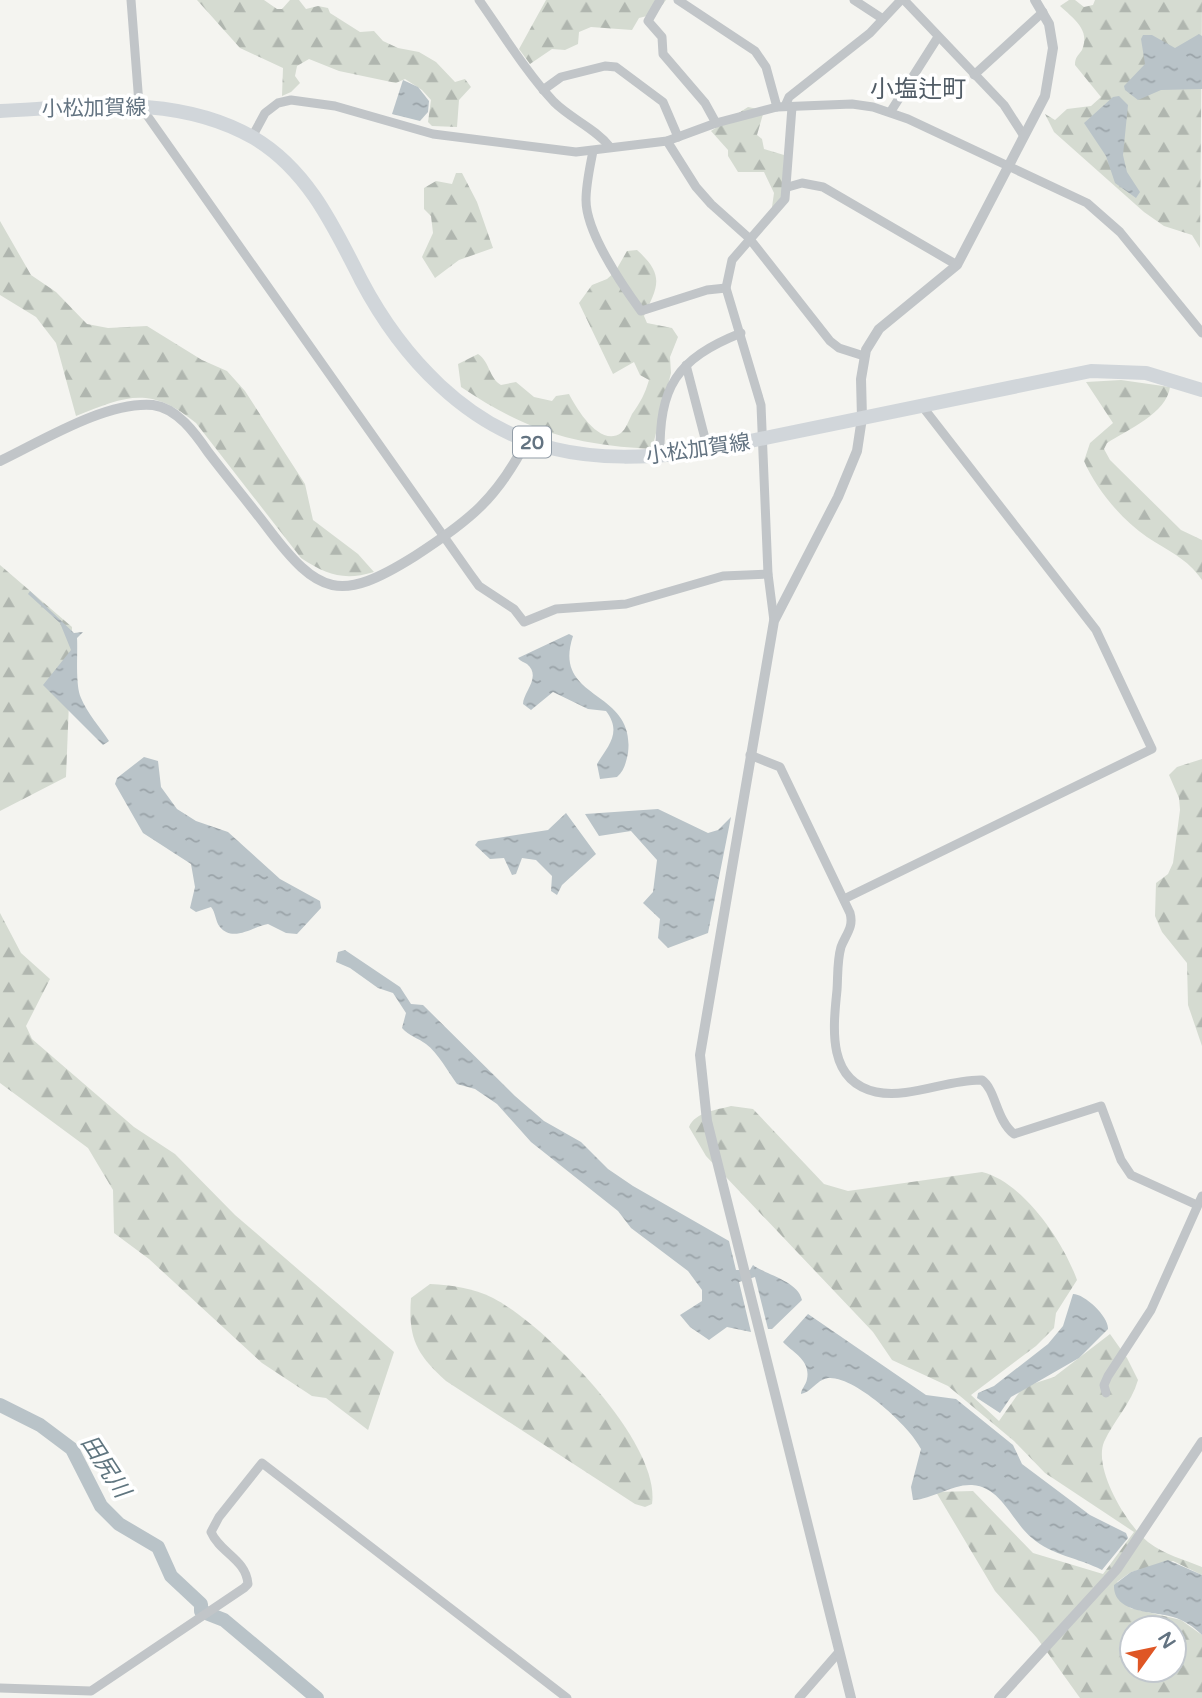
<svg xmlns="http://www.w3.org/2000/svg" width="1202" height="1698" font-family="'Varela Round','Noto Sans JP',sans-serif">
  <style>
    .forest { fill: url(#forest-firs); fill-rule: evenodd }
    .water { fill: url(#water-ripples) }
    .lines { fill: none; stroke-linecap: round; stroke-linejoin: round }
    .river { stroke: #b9c3c8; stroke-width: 14 }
    .minor { stroke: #c1c5c8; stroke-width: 9 }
    .tertiary { stroke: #c1c5c8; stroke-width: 10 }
    .primary { stroke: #d1d6da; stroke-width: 14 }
    .labels { text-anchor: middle; stroke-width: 7; stroke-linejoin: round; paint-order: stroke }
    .shield { fill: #fff; stroke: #929da7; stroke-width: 2 }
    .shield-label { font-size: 19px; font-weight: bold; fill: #637381 }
    .street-label { font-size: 21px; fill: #637381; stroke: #fff }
    .water-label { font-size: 23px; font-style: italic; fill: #5f757f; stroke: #fff }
    .quarter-label { font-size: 24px; fill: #515c66; stroke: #fff }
  </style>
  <defs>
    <pattern id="forest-firs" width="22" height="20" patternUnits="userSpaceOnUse" patternTransform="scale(1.75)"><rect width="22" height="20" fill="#d5dbd1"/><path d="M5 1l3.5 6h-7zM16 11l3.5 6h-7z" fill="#b0b6af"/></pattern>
    <pattern id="water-ripples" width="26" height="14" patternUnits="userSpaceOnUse" patternTransform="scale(1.75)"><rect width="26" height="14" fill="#b9c3c8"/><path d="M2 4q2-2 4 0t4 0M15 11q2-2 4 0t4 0" fill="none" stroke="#9aa3a8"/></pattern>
  </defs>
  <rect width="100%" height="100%" fill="#f4f4f0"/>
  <!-- forest -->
  <g class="forest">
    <path d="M197,0H264L277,9H282L290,0H299L306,9L318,6L328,8L330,13L360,32L374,31L383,41L398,48L419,52L436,62L455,82L465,79L471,87L459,100L457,127L432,126L428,122L431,100L422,90L405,79L396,83L339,71L309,59L297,66L295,76L300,83L291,92L282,96L283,68L240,48Z"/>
    <path d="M546,0H666L655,14L639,18L632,30L591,27L579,32L578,44L565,50L552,49L530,64L519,49Z"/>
    <path d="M1069,0H1075L1084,7L1093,5L1095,0H1202L1200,248L1192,235L1164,226L1144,212L1054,132L1045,114L1055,120L1067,109L1091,106L1101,97L1075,65C1075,57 1078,56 1082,50C1091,30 1073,18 1060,6Z"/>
    <path d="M748,107L758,109L763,114L757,135L762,139L764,149L784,155L783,196L775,207H772L774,193L764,172H738L728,156V150L711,131Z"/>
    <path d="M456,173H462L477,202L493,248L459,260L435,278L422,257L433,233L431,216L424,209V188L436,181L452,184Z"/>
    <path d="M0,221L31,275L56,292L87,324L108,328L147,326L202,360L227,371L245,391L305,484L313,520L358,554L374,572C344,581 327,575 301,558L196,423C150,385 126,396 76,416L56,343L36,317L0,295Z"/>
    <path d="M637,250C666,276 657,287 644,316L647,323L672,328L678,337L670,357L671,373L652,449C574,445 526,431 461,387L458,364L478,354C490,362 489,378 501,385L516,382L534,397L552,401L556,396L569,394C576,408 600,448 621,433C626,429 629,420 632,414C640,403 645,394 649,380L640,375L634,362L613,374L579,303L592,285L607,279L615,272L627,251Z"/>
    <path d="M1121,380L1170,387C1167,413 1127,430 1107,443L1104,449L1110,460L1181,530L1202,540V580C1187,558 1168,551 1147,537C1121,519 1096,489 1084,461L1090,443L1113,423L1086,382Z"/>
    <path d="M0,565L72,627L66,777L0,811Z"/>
    <path d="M1202,759V1046L1188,1005L1187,963L1162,932L1155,916L1156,883L1168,874L1173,863L1180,810L1179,798L1169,775L1177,767Z"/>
    <path d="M0,913L21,953L50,979L26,1026L32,1039L134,1127L175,1154L235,1215L394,1352L368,1430L326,1398L312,1396L262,1363L149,1259L114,1233L113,1190L88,1148L0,1083Z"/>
    <path d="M731,1106L753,1109L824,1184L848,1191L982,1172C1023,1182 1063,1241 1077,1280L1056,1313L1054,1328L1036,1346L971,1395L999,1421L1023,1387L1054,1377L1110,1334L1127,1358L1138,1380C1131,1404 1114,1420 1104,1442C1093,1469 1127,1525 1148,1542C1165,1555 1183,1559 1202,1567V1575L1173,1561L1131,1572L1117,1582L1130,1608L1181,1620L1202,1635V1698H1080L1037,1638L995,1591L936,1492L973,1491L1033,1553L1103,1574L1134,1532L1045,1473L1014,1441L948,1386L892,1360L873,1332L706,1156L689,1127C695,1112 717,1110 731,1106ZM1132,1628H1174V1670H1132Z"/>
    <path d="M430,1284C452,1285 473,1288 493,1298C545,1325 661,1442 652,1504L645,1507L635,1504L446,1381C416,1354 408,1338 411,1298Z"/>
  </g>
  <!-- water -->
  <g class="water">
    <path d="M1199,34L1202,36V89L1161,90L1138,100L1125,90L1124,86L1145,64L1141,39L1143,35H1152L1175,48Z"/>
    <path d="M403,80L418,87L429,101L428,112L420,121L392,114Z"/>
    <path d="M1119,96L1128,105L1123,155L1127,172L1140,192L1136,198L1115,183L1106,156L1084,123L1113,97Z"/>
    <path d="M30,591L74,633L83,632L77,638C78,653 75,685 81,698C87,713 100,727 109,741L103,745L43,685L71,650L60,623L28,594Z"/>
    <path d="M569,634L573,636C551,702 636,688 628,753C626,763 624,771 617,777L600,779L597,764C609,745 622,732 606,711L588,709L553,692L531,710L523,704C523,692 542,677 527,664C524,662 520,661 518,658Z"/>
    <path d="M144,757L158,761L161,787L177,809L196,821L228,832L280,879L320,901L321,908L297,934L286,933L268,924C254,926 233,943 220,927C215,921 216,913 211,907L196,912L190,908L195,887L191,864L143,833L115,784L117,778Z"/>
    <path d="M658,809L708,833L718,830L731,817L708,933L668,948L658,938L660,919L643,903L653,892L657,860L631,831L599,836L585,814Z"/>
    <path d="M566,813L596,854L562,885L557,895L551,891L552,876L536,860L522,858L516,874L512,875L504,858L490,859L475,845L478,841L548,830Z"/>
    <path d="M345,950L400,987L411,1004L423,1005L515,1096L544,1121L581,1142L608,1169L633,1186L729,1241L736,1270H750L753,1265C766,1275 798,1281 802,1300L772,1329H768L755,1277L739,1282L751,1332L727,1327L709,1340L690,1327L680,1315L702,1301V1290L688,1271L631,1228L618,1211L531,1142L497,1104L475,1089L457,1084C449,1073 438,1053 426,1044C418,1038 409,1036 402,1028L406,1013L393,993L378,988L350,968L336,962L338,952Z"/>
    <path d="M1073,1294C1085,1294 1109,1317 1108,1329L1079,1358L1011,1397L1000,1413L977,1398L978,1393L994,1386L1048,1344L1063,1326Z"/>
    <path d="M808,1314L926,1395L956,1399L1013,1445L1022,1464L1090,1515L1126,1533L1128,1538L1102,1570C1079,1558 1051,1555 1032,1538C1012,1522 1002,1487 972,1485C952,1484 933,1499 913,1500L911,1487L921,1449C911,1427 854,1375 828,1378C816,1380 812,1392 801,1394C801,1389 806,1385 807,1379C811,1360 792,1352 783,1342Z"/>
    <path d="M1168,1560L1202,1575V1635C1194,1627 1184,1620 1173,1617C1154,1611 1113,1614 1114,1585L1131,1572Z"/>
  </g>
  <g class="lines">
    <!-- river -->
    <path class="river" d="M0,1405L40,1425L72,1449L101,1506L119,1524L158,1547L171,1576L201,1604V1611L224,1620L317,1698"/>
    <!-- minor -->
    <g class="minor">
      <path d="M131,0L139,104L471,575L479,586L514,609L524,622L556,609L626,604L723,576L768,574"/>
      <path d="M479,0C503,34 526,72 554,102C571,119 595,128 610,147"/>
      <path d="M660,0L648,21L662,37L663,54L705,103L716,123"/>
      <path d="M678,0L755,51L766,67L777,107"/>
      <path d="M854,0L883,19"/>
      <path d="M904,0L1004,105L1024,136"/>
      <path d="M974,75L1043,12"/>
      <path d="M543,90L561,77L605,66L616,67L663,102L678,137"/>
      <path d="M785,106L789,97L870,33L901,0"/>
      <path d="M891,111L938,37"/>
      <path d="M252,137L265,113L278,103L291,100L335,106L433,134L576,152L667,141L716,123L777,107L852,104L873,107L908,119L1087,203L1120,232L1202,333"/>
      <path d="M667,141L696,187L711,204L749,238L830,341L839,348L864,356"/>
      <path d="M593,151C590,167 586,184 586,200C586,232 622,285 641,311L707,290L726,288"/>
      <path d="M788,187L802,183L823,187L957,265"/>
      <path d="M686,365L708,450"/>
      <path d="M660,456C659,387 676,359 741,333"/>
      <path d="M774,621L768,574L761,405L726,288L732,260L785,199L792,107"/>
      <path d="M750,755L780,767L850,913C854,927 846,934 841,947C837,961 838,976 837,990C833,1029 827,1081 876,1092C910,1099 948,1079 982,1080C996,1090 996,1120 1014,1134L1101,1106L1121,1160L1131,1175L1197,1205"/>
      <path d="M844,899L1152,749L1096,630L922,406"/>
      <path d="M1106,1393L1104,1385L1108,1376L1151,1310L1202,1196"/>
      <path d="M0,1688L91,1691L244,1588L248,1584C246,1559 220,1553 211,1532L219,1517L262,1463L567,1698"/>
      <path d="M799,1698L839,1652"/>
    </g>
    <!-- tertiary -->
    <g class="tertiary">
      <path d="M0,461C42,441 106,401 153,405C177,408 195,433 208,452C227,477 248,502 267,527C319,596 340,603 415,556C469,521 497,499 527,440"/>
      <path d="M851,1698L707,1121L700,1055L774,621L838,497L857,451L862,418L861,379L866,350L879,329L957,265L1045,96L1053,48L1049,24L1035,0"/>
      <path d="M999,1698L1117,1569L1202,1442"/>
    </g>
    <!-- primary -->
    <path class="primary" d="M0,111C86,107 176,93 254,138C308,170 334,227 361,280C401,356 467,429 555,449C600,460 647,457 692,453L1091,371L1146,373L1202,390"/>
  </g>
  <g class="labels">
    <!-- shield labels -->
    <rect class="shield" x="513" y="426.5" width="38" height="31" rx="5"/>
    <g class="shield-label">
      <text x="532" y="449">20</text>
    </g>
    <!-- street labels -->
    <g class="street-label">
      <text transform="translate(94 108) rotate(-1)" y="7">小松加賀線</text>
      <text transform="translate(698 449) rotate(-8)" y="7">小松加賀線</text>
    </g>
    <!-- water labels -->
    <g class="water-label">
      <text transform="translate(106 1466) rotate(57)" y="8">田尻川</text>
    </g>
    <!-- quarter labels -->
    <g class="quarter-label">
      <text x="918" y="97">小塩辻町</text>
    </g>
  </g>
  <!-- north arrow -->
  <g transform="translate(1153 1649) rotate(57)"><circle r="33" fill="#ffffff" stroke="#c1c7cd" stroke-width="2"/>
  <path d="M0-5L12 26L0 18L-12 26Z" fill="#df5625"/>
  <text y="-10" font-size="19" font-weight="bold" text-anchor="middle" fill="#637381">N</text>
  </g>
</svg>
